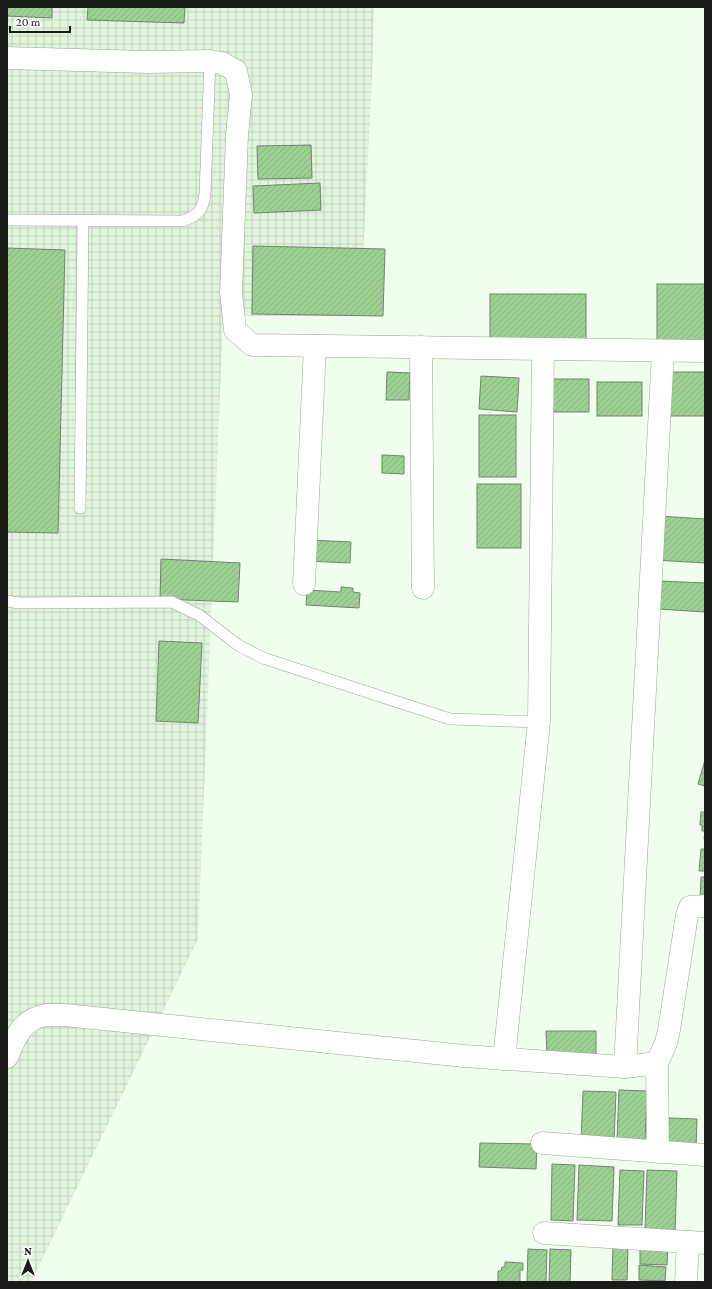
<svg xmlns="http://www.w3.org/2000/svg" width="712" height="1289" font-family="'Crimson Pro',serif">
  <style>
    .industrial { fill: url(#industrial-grid) }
    .building { fill: url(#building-hatch); stroke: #758172 }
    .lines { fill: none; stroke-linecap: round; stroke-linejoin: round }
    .service-casing { stroke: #99a696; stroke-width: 12 }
    .minor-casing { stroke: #99a696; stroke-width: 23 }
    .service { stroke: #fff; stroke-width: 11 }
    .minor { stroke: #fff; stroke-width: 22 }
  </style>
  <defs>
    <pattern id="industrial-grid" width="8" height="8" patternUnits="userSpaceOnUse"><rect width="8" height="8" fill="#e1f5dd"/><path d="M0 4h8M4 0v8" fill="none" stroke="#c0d2bd"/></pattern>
    <pattern id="building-hatch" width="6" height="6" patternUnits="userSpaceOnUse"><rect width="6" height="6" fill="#9dd193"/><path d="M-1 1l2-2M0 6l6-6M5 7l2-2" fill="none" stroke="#86b37e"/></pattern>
  </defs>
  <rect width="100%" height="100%" fill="#f0feed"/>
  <!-- industrial -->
  <path class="industrial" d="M7,7H374L372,76L360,316H223L198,939L31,1282H7Z"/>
  <!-- building -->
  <g class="building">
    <path d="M7,7H52V18L7,16Z"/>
    <path d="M88,7H185L184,23L87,20Z"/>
    <path d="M311,145L312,178L258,179L257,146Z"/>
    <path d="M320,183L321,210L254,213L253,186Z"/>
    <path d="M253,246L385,249L383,316L252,314Z"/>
    <path d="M7,248L65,250L58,533L7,532Z"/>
    <rect x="657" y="284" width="48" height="58"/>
    <rect x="490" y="294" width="96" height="48"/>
    <path d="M387,372L410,373L409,400H386Z"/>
    <rect x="664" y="372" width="41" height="44"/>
    <path d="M481,376L519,378L517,412L479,409Z"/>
    <rect x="550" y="379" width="39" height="33"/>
    <rect x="597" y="382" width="45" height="34"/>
    <rect x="479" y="415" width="37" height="62"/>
    <path d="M382,455L404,456V474L382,473Z"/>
    <rect x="477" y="484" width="44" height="64"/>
    <path d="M658,516L705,519V563L655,560Z"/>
    <path d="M308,540L351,542L350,563L307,561Z"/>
    <path d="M161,559L240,563L238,602L160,599Z"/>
    <path d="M660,581L705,583V612L658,609Z"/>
    <path d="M341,587L353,588V592L360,593L359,608L306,605L307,590L341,592Z"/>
    <path d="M159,641L202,643L198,723L156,721Z"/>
    <path d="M705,760V786L698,784Z"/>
    <path d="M701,812H705V839H704L705,831H702V825H700Z"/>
    <path d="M701,849H705V871H699Z"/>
    <path d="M701,877H705V900H700Z"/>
    <path d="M546,1031H596V1056L547,1057Z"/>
    <path d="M619,1090L647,1091L645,1140L617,1139Z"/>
    <path d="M583,1091L616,1092L614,1143L581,1141Z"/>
    <path d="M669,1118L697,1119L696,1149L668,1148Z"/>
    <path d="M480,1143L537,1144L536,1169L479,1167Z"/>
    <path d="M552,1164L575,1165L573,1221L551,1220Z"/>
    <path d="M579,1165L614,1167L612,1221L577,1220Z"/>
    <path d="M620,1170L644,1171L642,1225H618Z"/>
    <path d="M647,1170L677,1171L675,1231L645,1230Z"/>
    <path d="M640,1245L668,1246L667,1265L640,1264Z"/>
    <path d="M613,1247H628L627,1280H612Z"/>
    <path d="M528,1249L547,1250L546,1282H527Z"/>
    <path d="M550,1249L571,1250L570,1282H549Z"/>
    <path d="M505,1262L523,1263V1270H520V1282H498V1271H501L502,1267H505Z"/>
    <path d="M639,1265L666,1267L665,1281L639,1280Z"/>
  </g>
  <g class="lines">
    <!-- service casing -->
    <g class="service-casing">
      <g id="service">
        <path d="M7,220L183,221C199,215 203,210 205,194L210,61"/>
        <path d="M80,508L83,221"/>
        <path d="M7,601L19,603L172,602L199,615L238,645L263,658L450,719L539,722"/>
      </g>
    </g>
    <!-- minor casing -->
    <g class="minor-casing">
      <g id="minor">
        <path d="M7,58L147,62L210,61L222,63L236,71L241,95L237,135L231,292L235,330L252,345L705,351"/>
        <path d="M421,347L423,588"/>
        <path d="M304,584L315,346"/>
        <path d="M7,1057C15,1038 22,1019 46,1015C52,1015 59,1015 65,1015L464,1056L625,1067L657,1063L666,1043L669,1030L687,915L690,907L705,906"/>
        <path d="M504,1059L539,722L543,349"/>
        <path d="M657,1063L658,1152"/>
        <path d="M625,1067L663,351"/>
        <path d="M542,1143L705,1155"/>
        <path d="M544,1233L705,1243"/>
        <path d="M686,1282L688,1242"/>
      </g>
    </g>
    <!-- service -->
    <use href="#service" class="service"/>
    <!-- minor -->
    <use href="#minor" class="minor"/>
  </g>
  <!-- border -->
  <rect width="712" height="1289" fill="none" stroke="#181d17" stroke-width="16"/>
  <!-- north arrow -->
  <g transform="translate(28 1261)" stroke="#ffffff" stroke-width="3" paint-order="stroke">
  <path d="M0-3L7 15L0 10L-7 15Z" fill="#181d17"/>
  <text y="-6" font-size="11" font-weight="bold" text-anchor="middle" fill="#181d17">N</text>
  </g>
  <!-- scale -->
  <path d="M10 26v6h60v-6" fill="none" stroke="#181d17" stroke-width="2"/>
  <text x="16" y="26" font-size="12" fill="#181d17" stroke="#ffffff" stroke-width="3" paint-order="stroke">20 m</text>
</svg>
